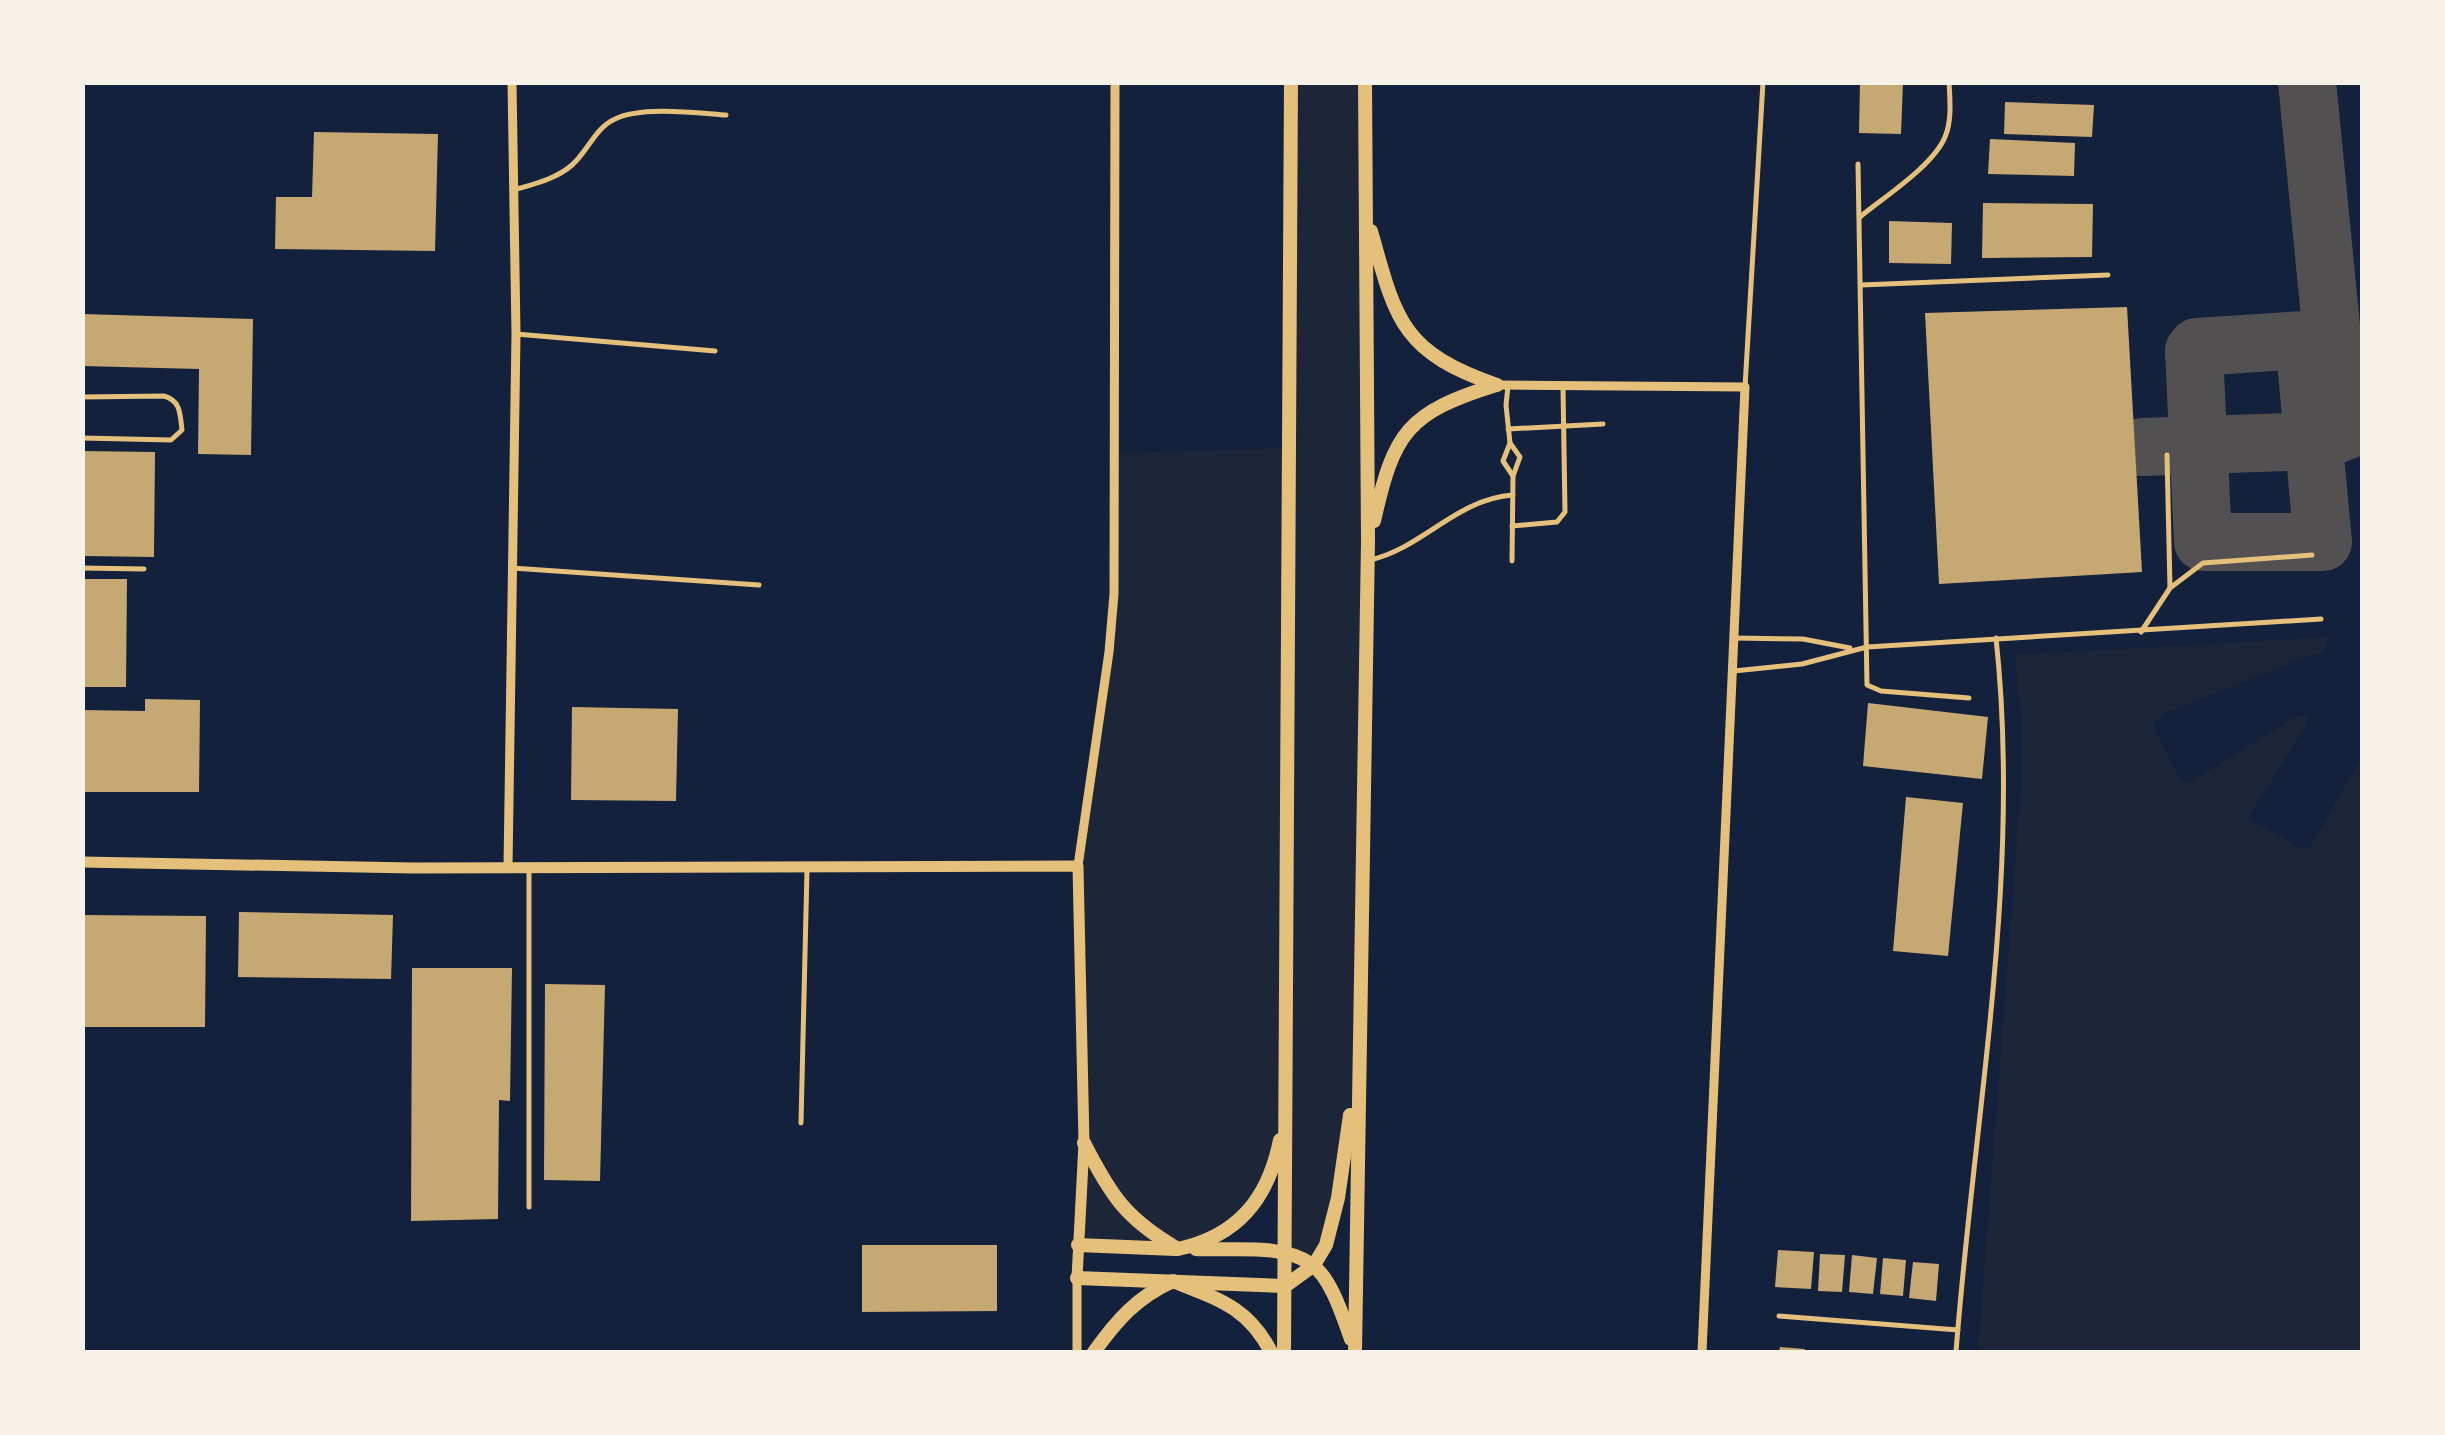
<svg xmlns="http://www.w3.org/2000/svg" width="2445" height="1435" font-family="'Nunito Sans',sans-serif">
  <style>
    .green { fill: #1d2539 }
    .lines { fill: none; stroke-linecap: round; stroke-linejoin: round }
    .taxiway { stroke: #525050; stroke-width: 58 }
    .building { fill: #c6a872 }
    .service { stroke: #e5c07b; stroke-width: 5 }
    .minor { stroke: #e5c07b; stroke-width: 9 }
    .tertiary { stroke: #e5c07b; stroke-width: 11 }
    .primary { stroke: #e5c07b; stroke-width: 14 }
  </style>
  <rect width="100%" height="100%" fill="#14213d"/>
  <!-- green -->
  <g class="green">
    <path d="M1291,83H1365L1358,1058L1338,1198L1314,1265L1285,1253L1286,1117L1257,1199L1204,1243L1078,1245L1084,1143L1077,867L1109,653L1115,453L1288,448Z"/>
    <path d="M2330,637L2323,651L2165,713L2154,723V729L2180,779L2191,782L2297,716H2306L2308,722L2248,818L2304,850L2311,846L2362,756V1352H1978L2021,788V718L2015,655Z"/>
  </g>
  <g class="lines">
    <!-- taxiway -->
    <g class="taxiway">
      <path d="M2307,82L2337,387"/>
      <path d="M2304,340L2323,542H2203L2194,351L2197,347Z"/>
      <path d="M2142,447L2320,441L2362,424"/>
    </g>
  </g>
  <!-- building -->
  <g class="building">
    <path d="M1860,82H1903L1901,134L1859,133Z"/>
    <path d="M2005,102L2094,105L2092,137L2004,134Z"/>
    <path d="M314,132L438,134L435,251L275,249L276,197H312Z"/>
    <path d="M1990,139L2075,143L2074,176L1988,174Z"/>
    <path d="M1983,203L2093,204L2092,257L1982,258Z"/>
    <path d="M1889,221L1952,223L1951,264L1889,263Z"/>
    <path d="M2127,307L2142,572L1939,584L1925,313Z"/>
    <path d="M82,314L253,319L251,455L198,454L199,369L82,366Z"/>
    <path d="M82,451L155,452L154,557L82,556Z"/>
    <path d="M82,579H127L126,687H82Z"/>
    <path d="M145,699L200,700L199,792H82V710L145,711Z"/>
    <path d="M1868,703L1988,717L1982,779L1863,766Z"/>
    <path d="M572,707L678,709L676,801L571,800Z"/>
    <path d="M1906,797L1963,803L1948,956L1893,951Z"/>
    <path d="M239,912L393,915L391,979L238,977Z"/>
    <path d="M82,915L206,916L205,1027H82Z"/>
    <path d="M412,968H512L510,1101L499,1100L498,1219L411,1221Z"/>
    <path d="M545,984L605,985L600,1181L544,1180Z"/>
    <path d="M862,1245H997V1311L862,1312Z"/>
    <path d="M1778,1250L1814,1252L1811,1289L1775,1287Z"/>
    <path d="M1820,1254L1845,1255L1842,1292L1818,1291Z"/>
    <path d="M1852,1255L1877,1258L1873,1294L1849,1292Z"/>
    <path d="M1883,1258L1906,1260L1903,1296L1880,1294Z"/>
    <path d="M1913,1262L1939,1264L1936,1301L1909,1298Z"/>
    <path d="M1780,1347L1805,1349L1804,1352H1779Z"/>
  </g>
  <g class="lines">
    <!-- service -->
    <g class="service">
      <path d="M1858,164L1867,685L1881,691L1969,698"/>
      <path d="M514,190C534,184 556,179 572,165C588,151 595,128 615,119C642,106 697,113 726,115"/>
      <path d="M1860,217C1884,197 1933,166 1945,137C1952,121 1950,100 1949,82"/>
      <path d="M1861,285L2108,275"/>
      <path d="M516,334L715,351"/>
      <path d="M1508,386L1506,405L1510,443L1520,457L1513,476L1512,561"/>
      <path d="M1745,387L1763,82"/>
      <path d="M82,397L164,396C181,401 180,414 182,430L171,440L82,438"/>
      <path d="M1508,429L1603,424"/>
      <path d="M1510,443L1503,461L1513,476"/>
      <path d="M2167,455L2170,588"/>
      <path d="M1512,526L1557,522L1565,512L1563,387"/>
      <path d="M1370,560C1423,548 1456,499 1513,495"/>
      <path d="M82,568L144,569"/>
      <path d="M512,568L759,585"/>
      <path d="M2141,632L2170,588L2203,563L2312,555"/>
      <path d="M1734,638L1803,639L1850,648"/>
      <path d="M1734,671L1802,664L1867,647L2321,619"/>
      <path d="M529,870V1207"/>
      <path d="M801,1123L807,870"/>
      <path d="M1779,1316L1958,1330"/>
      <path d="M1956,1352C1974,1115 2022,876 1996,638"/>
    </g>
    <!-- minor -->
    <g class="minor">
      <path d="M1497,385L1745,387L1702,1352"/>
      <path d="M1078,866L1109,652L1114,594L1115,82"/>
      <path d="M508,867L516,334L512,82"/>
      <path d="M1077,1352V1278"/>
    </g>
    <!-- tertiary -->
    <path class="tertiary" d="M82,862L413,868L1078,866L1084,1143L1077,1278"/>
    <!-- primary -->
    <g class="primary">
      <path d="M1371,231C1396,321 1402,352 1497,385"/>
      <path d="M1374,521C1394,432 1407,413 1496,385"/>
      <path d="M1084,1143C1111,1196 1126,1219 1178,1249C1238,1236 1268,1199 1280,1140"/>
      <path d="M1078,1245L1175,1249"/>
      <path d="M1196,1249C1231,1251 1282,1243 1311,1264C1331,1277 1343,1317 1351,1339"/>
      <path d="M1077,1278L1285,1286L1314,1265L1326,1245L1338,1198L1350,1115"/>
      <path d="M1094,1352C1117,1320 1137,1297 1173,1281C1218,1299 1248,1307 1271,1352"/>
      <path d="M1284,1352L1291,82"/>
      <path d="M1355,1352L1368,541L1365,82"/>
    </g>
  </g>
  <!-- border -->
  <rect width="2445" height="1435" fill="none" stroke="#f6f1e7" stroke-width="170"/>
</svg>
